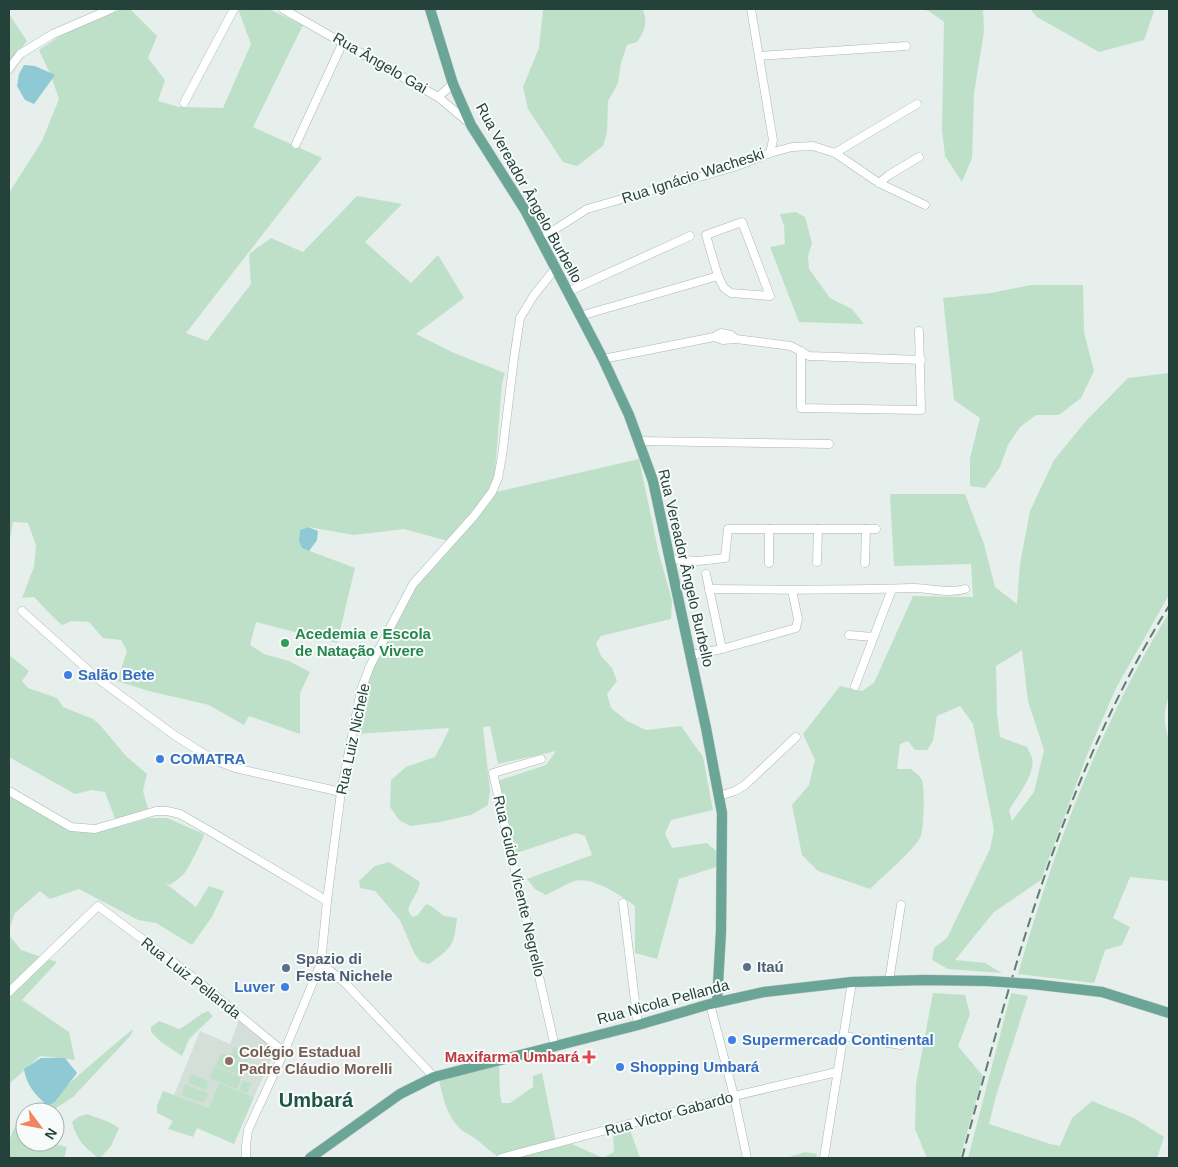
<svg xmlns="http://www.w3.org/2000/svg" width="1178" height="1167" viewBox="0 0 1178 1167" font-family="Helvetica,sans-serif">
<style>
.built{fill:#d4dfda}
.green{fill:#bfe0c8;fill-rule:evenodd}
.water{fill:#8ec9d4}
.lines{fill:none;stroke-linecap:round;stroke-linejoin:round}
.minor-casing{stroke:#a8b8b2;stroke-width:9}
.major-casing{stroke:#c2cac8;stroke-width:11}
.minor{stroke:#fff;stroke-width:8}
.major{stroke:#6aa596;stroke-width:10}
.rail{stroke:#5f7d75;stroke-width:2;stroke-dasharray:10 5;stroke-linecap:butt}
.major-bridge-casing{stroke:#c2cac8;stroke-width:11;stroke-linecap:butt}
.major-bridge{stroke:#6aa596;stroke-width:10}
.leisure-dot{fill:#2e9e5b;stroke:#f7fbf9;stroke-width:2}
.shop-dot{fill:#3f7fe0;stroke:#f7fbf9;stroke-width:2}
.service-dot{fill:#5c6f8a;stroke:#f7fbf9;stroke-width:2}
.health-dot{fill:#e0444e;stroke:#f7fbf9;stroke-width:2}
.education-dot{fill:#8d6e63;stroke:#f7fbf9;stroke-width:2}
.labels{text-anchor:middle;stroke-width:4;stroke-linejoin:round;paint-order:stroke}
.street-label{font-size:15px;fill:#24423a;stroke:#f7fbf9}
.leisure-label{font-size:15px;font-weight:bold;fill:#27864d;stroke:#f7fbf9;text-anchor:start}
.shop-label{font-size:15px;font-weight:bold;fill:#366cbe;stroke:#f7fbf9;text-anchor:start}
.service-label{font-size:15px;font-weight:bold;fill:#4e5e75;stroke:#f7fbf9;text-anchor:start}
.education-label{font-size:15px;font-weight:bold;fill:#785e54;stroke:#f7fbf9;text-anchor:start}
.health-label{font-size:15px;font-weight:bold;fill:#be3a42;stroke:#f7fbf9;text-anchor:end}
.district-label{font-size:20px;font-weight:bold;fill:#1f5548;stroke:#f7fbf9}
</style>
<rect width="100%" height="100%" fill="#e6efeb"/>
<path class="built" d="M239,1020L276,1049L254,1097L219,1083L209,1108L174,1095L200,1031L230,1044Z"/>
<g class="green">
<path d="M121,9H130L157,36L148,58L165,80L158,101L179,107L223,108L251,44L238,9H269L303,25L253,127L322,158L186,333L207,341L251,284L249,254L271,238L303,252L357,196L402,204L365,242L411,283L438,255L464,298L416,334L454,353L505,373L502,383L495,471L496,492L639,459L659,554L672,601L671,619L601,636L596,643L601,656L612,668L617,681L607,694L611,708L627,721L646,730L681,726L703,757L713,810L671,820L665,834L672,848L707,843L716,851L719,866L679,879L657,959L635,953V906C622,896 592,876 575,881C565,884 555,891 546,895L535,889L527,879L592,855L585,836L576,833L514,854L497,781L546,765L556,751L498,764L490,726L483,727L490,790L488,805L471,815L440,822L410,826L399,820L390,807L391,780L406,767L435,757L449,730L448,728L355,734L364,695L373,666L417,583L455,543L404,529L354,535L308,527L300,530L302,548L355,568L337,643L256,622L250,645L264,654L289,661L310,672L300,693V734L249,716L244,725L209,705L149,691L117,681L127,651L121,640L103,638L89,622L72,621L62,625L55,619L34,597L22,598L34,567L36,545L28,523L13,522L10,539L9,540V193L42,141L59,99L51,76L39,50L63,34Z"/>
<path d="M543,9H643C647,24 646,29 637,42L627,45L621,63L618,83L608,101L607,133L603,146L577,166L563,162L528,109L523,87L539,48Z"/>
<path d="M919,9H983L984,32L974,93L972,158L962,182L945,156L942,129L944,22L929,11Z"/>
<path d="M1030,9H1153L1154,11L1144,40L1099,52L1037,17Z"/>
<path d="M9,14L27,41L9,64Z"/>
<path d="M796,212L805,217L812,243L808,256L809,269L830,298L852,309L864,324L799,322L770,247L785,244L784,226L780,214Z"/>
<path d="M1031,285H1083L1084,332L1094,371L1081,398L1059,415H1036L1020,427L1008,445L1000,467L985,488L970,486V458L980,418L954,400L943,298L991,293Z"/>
<path d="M1169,373V595L1116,688L1087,755L1041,880L994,912L955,960L985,963L1002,973L948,969L932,960L934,948L947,938L990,849L994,830L973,724L960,706L937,716L933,741L927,750H915L908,741L900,744L897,769H911C915,772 920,776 922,780C925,789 924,831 920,838C909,855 884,875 870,889L818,871L802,855L792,805L809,785L815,760L803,734L840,686L862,691L874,683L913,596L973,597L971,564L894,566L890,494H965L984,544L995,587L1017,604L1020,564L1030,511L1054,460L1086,421L1128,378ZM1022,650L1028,701L1044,750L1034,792L1012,821L1009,810C1017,797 1036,773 1032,758C1031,754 1028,750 1027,747L1000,737L997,713L996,666Z"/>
<path d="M1169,613V696C1163,711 1164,724 1169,740V881L1130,877L1113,918L1130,927L1122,945L1105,950L1094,983L1018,974C1054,849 1100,724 1169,613Z"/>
<path d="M9,655L29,671L22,681L28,688L57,698L63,707L93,719L100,725L126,756L147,774L143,791L149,812L117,825L118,827L150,818H167L204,834C204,838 189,867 186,871C182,877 175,881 170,885L165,883L196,907L209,886L224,891L212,917L192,945L156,923L138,920L79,889L50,899L40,891L15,913L9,930V794L11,793L60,825L73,829L117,824L105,792L92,790L75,794L9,757Z"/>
<path d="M389,862L420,882C418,894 411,899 408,910L412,917L418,915L426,904L431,906L444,916L457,918C454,947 452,947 429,964L421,962L414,953L400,920L375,891L360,888L359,881L375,866Z"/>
<path d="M9,935L21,950L57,962L22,1000L69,1032L75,1060L40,1056L9,1084Z"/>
<path d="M933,993L965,995L970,1014L958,1046L983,1076L960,1158H927L915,1129L916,1084Z"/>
<path d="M1011,993L1028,996L996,1096L989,1124L1050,1144L1060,1146L1072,1118L1092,1101L1134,1118L1164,1137L1157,1158H968Z"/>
<path d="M208,1011L213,1016L189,1039L182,1056L161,1042L151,1032V1027L159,1021L179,1029C190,1024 197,1015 208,1011Z"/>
<path d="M133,1029L131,1035L73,1097L50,1112H36C68,1085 100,1056 133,1029Z"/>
<path d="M234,1047L251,1054L247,1063L230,1056Z"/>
<path d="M221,1053L247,1064L242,1076L216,1066Z"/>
<path d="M499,1064L500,1095L502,1103H510L533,1087V1076L542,1073L557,1147L572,1144L603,1158L614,1152L613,1131L629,1127L640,1158H500C491,1152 484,1146 476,1139C472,1136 467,1134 463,1131C448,1120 442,1096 439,1079Z"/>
<path d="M214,1066L241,1077L237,1089L209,1078Z"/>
<path d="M191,1074L209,1081L206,1090L188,1083Z"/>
<path d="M243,1080L251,1083L247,1093L239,1090Z"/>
<path d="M219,1083L254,1097L234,1144L197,1128L193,1137L168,1129L173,1121L157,1113V1106L163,1091L209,1108Z"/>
<path d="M185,1084L208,1093L204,1103L181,1095Z"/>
<path d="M87,1114L109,1122L119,1128L111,1146L100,1158H98C84,1146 77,1141 72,1122L78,1117Z"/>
<path d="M25,1115V1142H46L67,1147L64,1158H9C9,1135 10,1133 25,1115Z"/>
<path d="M805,1152L817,1154L816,1158H786Z"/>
</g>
<g class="water">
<path d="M24,65L35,66L55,75L34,104L25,100L17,86L19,74Z"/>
<path d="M308,527L318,531L317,540L309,551L302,548L299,541L300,530Z"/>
<path d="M41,1058H65L77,1073L54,1103L47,1105C35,1095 26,1084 24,1069Z"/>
</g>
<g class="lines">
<defs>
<g id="minor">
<path d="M283,9L438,97L468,122"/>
<path d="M759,56L906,46"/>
<path d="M9,69L20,54L53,34L111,9"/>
<path d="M438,97L453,84"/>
<path d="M184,103L234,9"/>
<path d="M296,144L343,42"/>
<path d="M770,153L792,147L813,146L835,153L879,183L925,205"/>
<path d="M835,153L917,104"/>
<path d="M879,183L889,175L919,157"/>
<path d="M540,239L587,209L734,167L770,153L773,140L751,9"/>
<path d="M567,292L690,236"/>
<path d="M580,316L718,276L706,235L742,222L770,296L731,293L724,288L718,276"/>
<path d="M714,337L723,340L736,339L791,346L809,356L921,360"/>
<path d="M801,351V408L921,410L919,331"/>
<path d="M603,359L714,337L721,333L731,335L736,339"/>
<path d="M639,441L829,444"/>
<path d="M670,559L698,561L725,558L728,529H876"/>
<path d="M817,562L818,529"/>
<path d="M769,563V529"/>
<path d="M865,563L866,529"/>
<path d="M706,574L722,649"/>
<path d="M709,589C777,590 844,590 912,588C929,588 948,594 965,589"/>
<path d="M22,611L97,678L174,735L212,759L235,768L341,792"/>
<path d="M849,635L873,637"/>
<path d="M691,655L722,649L796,628L798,619L792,590"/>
<path d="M855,686L892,589"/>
<path d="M541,759L493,773L555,1047"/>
<path d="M9,791L71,827L95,829L156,811H167L180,814L213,833L327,901"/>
<path d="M719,796L735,791L745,785L796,737"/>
<path d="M623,903L638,1025"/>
<path d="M321,963L346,984L434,1077"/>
<path d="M889,981L901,905"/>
<path d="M9,992L98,906L189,974L284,1052"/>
<path d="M710,1004L734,1096L747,1158"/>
<path d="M843,1036L901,1045"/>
<path d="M246,1158V1145L248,1130L284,1052L321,963L327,901L341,792L361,690L370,666L413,584L474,516L492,492L498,478L502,456L514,358L520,318L534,295L555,269"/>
<path d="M501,1158L734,1096L837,1072"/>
<path d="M824,1158L852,982"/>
</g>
<g id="major">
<path d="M430,9L453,84L471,125L525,210L603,359L629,415L653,481L706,728L722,813L721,931L717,1002"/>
<path d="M1032,984L1102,992L1169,1013"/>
<path d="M310,1158L400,1094L434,1077L638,1025L710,1004L764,992L852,982L925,980L987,981"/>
</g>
</defs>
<use href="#minor" class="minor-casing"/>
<use href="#major" class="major-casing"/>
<use href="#minor" class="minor"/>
<use href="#major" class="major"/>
<path class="rail" d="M962,1158C1013,969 1064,774 1169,606"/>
<defs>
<path id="major-bridge" d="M987,981L1032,984"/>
</defs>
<use href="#major-bridge" class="major-bridge-casing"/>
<use href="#major-bridge" class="major-bridge"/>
</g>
<circle class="leisure-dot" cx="285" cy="643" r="5"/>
<g class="shop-dot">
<circle cx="68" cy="675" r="5"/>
<circle cx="160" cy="759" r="5"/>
<circle cx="285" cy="987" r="5"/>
<circle cx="732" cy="1040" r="5"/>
<circle cx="620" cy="1067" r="5"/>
</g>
<g class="service-dot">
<circle cx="747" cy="967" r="5"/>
<circle cx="286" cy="968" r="5"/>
</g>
<path class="health-dot" d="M586.5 1049.5h5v5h5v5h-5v5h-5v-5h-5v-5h5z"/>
<circle class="education-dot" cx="229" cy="1061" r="5"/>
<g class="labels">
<g class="street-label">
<text transform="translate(380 63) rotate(30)" y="5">Rua Ângelo Gai</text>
<text transform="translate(693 176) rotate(-18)" y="5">Rua Ignácio Wacheski</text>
<text transform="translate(529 193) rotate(61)" y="5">Rua Vereador Ângelo Burbello</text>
<text transform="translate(686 568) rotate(77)" y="5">Rua Vereador Ângelo Burbello</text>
<text transform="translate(353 739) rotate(-78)" y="5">Rua Luiz Nichele</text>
<text transform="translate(519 886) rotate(77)" y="5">Rua Guido Vicente Negrello</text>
<text transform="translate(191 978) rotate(38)" y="5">Rua Luiz Pellanda</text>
<text transform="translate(663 1002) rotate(-15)" y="5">Rua Nicola Pellanda</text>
<text transform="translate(669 1114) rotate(-15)" y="5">Rua Victor Gabardo</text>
</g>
<g class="leisure-label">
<text x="295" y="639">Acedemia e Escola<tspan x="295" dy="17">de Natação Vivere</tspan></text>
</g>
<g class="shop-label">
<text x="78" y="680">Salão Bete</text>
<text x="170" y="764">COMATRA</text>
<text x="275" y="992" text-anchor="end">Luver</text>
<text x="742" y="1045">Supermercado Continental</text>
<text x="630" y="1072">Shopping Umbará</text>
</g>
<g class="service-label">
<text x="296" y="964">Spazio di<tspan x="296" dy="17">Festa Nichele</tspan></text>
<text x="757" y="972">Itaú</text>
</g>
<g class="education-label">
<text x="239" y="1057">Colégio Estadual<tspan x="239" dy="17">Padre Cláudio Morelli</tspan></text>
</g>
<g class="health-label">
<text x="579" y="1062">Maxifarma Umbará</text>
</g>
<g class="district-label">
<text x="316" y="1107">Umbará</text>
</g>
</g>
<rect width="1178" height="1167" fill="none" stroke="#24423a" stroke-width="20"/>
<g transform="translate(40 1127) rotate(122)"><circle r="24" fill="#f7fbf9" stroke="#a3b1ad"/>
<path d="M0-4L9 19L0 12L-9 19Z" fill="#f4845f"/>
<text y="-8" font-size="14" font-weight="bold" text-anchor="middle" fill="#24423a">N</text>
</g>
</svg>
